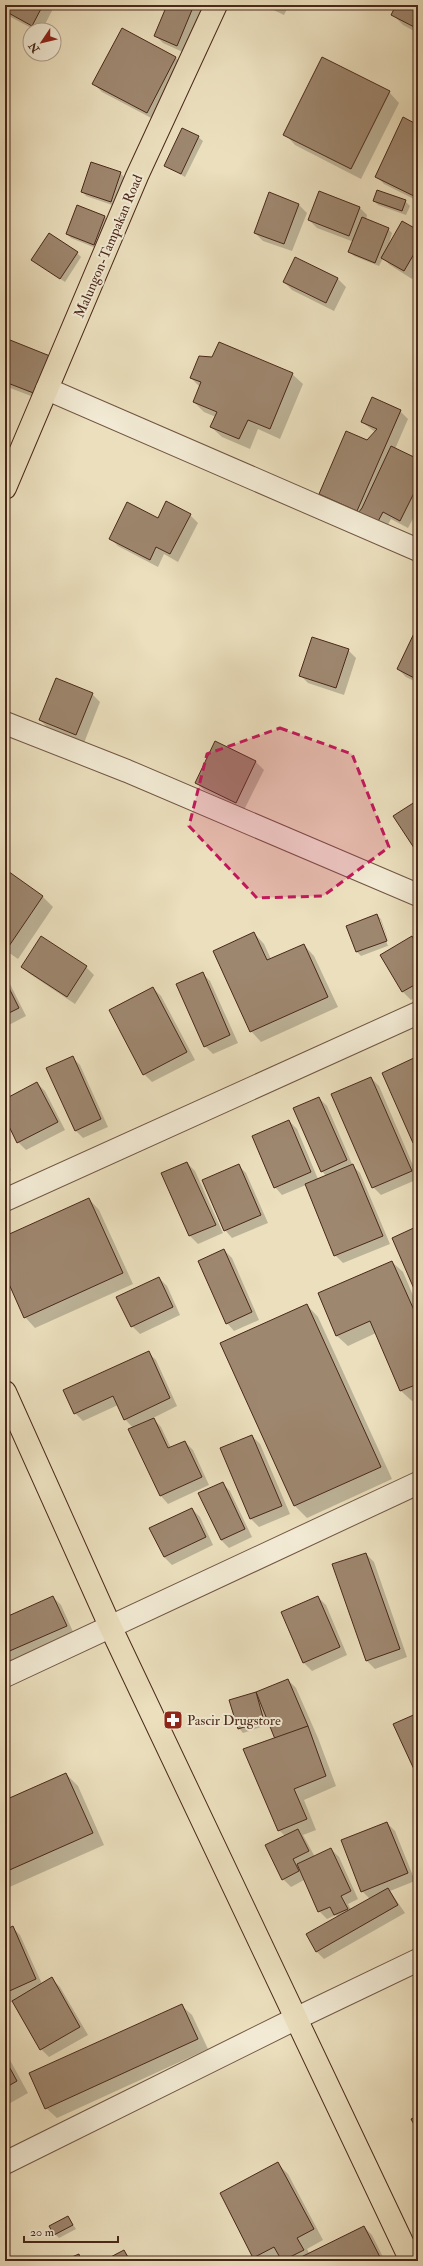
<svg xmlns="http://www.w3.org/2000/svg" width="423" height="2266" viewBox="0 0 423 2266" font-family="'IM FELL Double Pica',serif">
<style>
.shadow{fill:#0003;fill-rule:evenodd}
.building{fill:#9e876f;stroke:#4a281a}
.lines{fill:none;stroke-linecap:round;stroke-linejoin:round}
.minor-casing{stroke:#725643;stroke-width:24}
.major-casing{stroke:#4a281a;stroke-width:24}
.minor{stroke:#f2ead4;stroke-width:22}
.major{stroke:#ebdfbd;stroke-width:22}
.marked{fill:#c2185b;fill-opacity:0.2;stroke:#c2185b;stroke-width:3;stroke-dasharray:8 5;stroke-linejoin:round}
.labels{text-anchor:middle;stroke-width:4;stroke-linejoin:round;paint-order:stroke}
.street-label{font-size:14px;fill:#4a281a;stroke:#f2ead4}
.poi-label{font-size:14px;fill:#4a281a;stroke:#f2ead4;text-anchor:start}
</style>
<rect width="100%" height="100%" fill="#ebdfbd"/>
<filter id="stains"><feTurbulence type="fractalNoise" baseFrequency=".005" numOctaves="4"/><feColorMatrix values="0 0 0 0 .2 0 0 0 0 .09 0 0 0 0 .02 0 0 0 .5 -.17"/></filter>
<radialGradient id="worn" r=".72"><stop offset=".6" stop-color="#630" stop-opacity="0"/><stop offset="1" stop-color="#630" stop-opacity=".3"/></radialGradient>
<g class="shadow">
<path d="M5,5H55L42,30H35L5,14Z"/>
<path d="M168,5H205L185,53L163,43L155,35Z"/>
<path d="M263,5H289L284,15Z"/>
<path d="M398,5H418V33L403,25L393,15Z"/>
<path d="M123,30L176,58L184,66L155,120L102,92L94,84Z"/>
<path d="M389,92L399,103L361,179L295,145L285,134Z"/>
<path d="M418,126V201L384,184L376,176Z"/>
<path d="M198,137L203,141L185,177L165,165Z"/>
<path d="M120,173L124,177L115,206L86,196L82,191Z"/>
<path d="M374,201H405L410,206L406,215L378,205Z"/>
<path d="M299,205L307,213L292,251L263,241L255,233Z"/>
<path d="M359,207L367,215L366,220L388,229L392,233L388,247L418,231V269L412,279L390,265L383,258L379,266L354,256L350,252L354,242L317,228L309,220Z"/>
<path d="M105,217L109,221L98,249L71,238L67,234Z"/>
<path d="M77,253L81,257L65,282L33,260Z"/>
<path d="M295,259L338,279L346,287L334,311L292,290L284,282Z"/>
<path d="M5,333L8,336L7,340L44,401L5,386Z"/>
<path d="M292,374L303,384L280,439L258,429L250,449L222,437L211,427L216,417L204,412L194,402L200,387L191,378Z"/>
<path d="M400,411L408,419L395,449L418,460V509L408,528L391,519L383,534L328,502L320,494L375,432L362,422Z"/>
<path d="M5,446L16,455L5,484Z"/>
<path d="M190,515L198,523L178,562L164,554L158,567L118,546L110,538Z"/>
<path d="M418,628V683L406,677L398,669Z"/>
<path d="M348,650L356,658L344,695L308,683L300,675Z"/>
<path d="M92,694L100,702L84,743L48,728L40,720Z"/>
<path d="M216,742L256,762L264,770L244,810L204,790L196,782Z"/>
<path d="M5,870L43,897L53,907L18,959L5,950Z"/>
<path d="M376,915L381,919L390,945L361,956L357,952L347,926ZM377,919H380L390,945L388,946Z"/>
<path d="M254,933L264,944L271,959L304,945L314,956L338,1007L261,1042L251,1031Z"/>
<path d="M412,937L418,944V995L411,1000L403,992L381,955Z"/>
<path d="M22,967H86L94,975L75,1004L30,974Z"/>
<path d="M202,973L210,981L238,1043L213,1054L205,1046Z"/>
<path d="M5,974L26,1016L5,1027Z"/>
<path d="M153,988L161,996L195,1060L152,1082L144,1074Z"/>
<path d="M72,1057L80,1065L108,1127L83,1138L75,1130Z"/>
<path d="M416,1058L418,1060V1146L414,1143L383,1073Z"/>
<path d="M371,1078L379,1086L418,1177V1179L381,1195L373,1187Z"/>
<path d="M37,1083L45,1091L65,1130L26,1150L18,1142L5,1116V1100Z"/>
<path d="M319,1098L327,1106L353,1166L360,1173L390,1244L343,1263L335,1255L306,1185L282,1195L275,1187L289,1121L297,1129L318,1179L326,1176L322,1171Z"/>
<path d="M5,1159L11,1170L5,1173Z"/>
<path d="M187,1163L195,1171L223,1233L198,1244L190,1236L162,1174Z"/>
<path d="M238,1165L246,1173L268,1223L232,1238L225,1230Z"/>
<path d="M89,1199L99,1210L133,1284L35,1328L25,1317L5,1273V1237Z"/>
<path d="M224,1250L232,1258L259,1320L234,1331L227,1323Z"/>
<path d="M392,1262L403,1272L418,1307V1398L412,1401L401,1391L376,1333L348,1346L337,1336L319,1294Z"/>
<path d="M159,1278L167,1286L180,1315L140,1334L132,1326Z"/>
<path d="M307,1305L318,1317L392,1479L307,1518L295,1506L221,1344Z"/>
<path d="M148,1352L156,1360L177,1406L153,1418L161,1427L171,1448L185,1442L193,1450L209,1485L168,1504L161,1496L133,1428L125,1419L118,1405L83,1421L75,1413Z"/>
<path d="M252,1436L260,1444L290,1514L259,1527L251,1519L221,1449Z"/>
<path d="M222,1483L230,1491L252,1537L229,1548L221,1540Z"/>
<path d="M192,1509L200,1517L213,1545L172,1565L164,1557Z"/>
<path d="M366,1554L374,1562L407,1657L375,1669L367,1661Z"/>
<path d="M53,1597L61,1605L74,1634L12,1662L5,1655V1605L10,1616Z"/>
<path d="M318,1597L326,1605L347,1655L312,1671L304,1663Z"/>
<path d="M288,1680L296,1688L318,1738L336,1786L304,1800L316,1830L303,1835L315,1857L331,1849L339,1857L358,1899L348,1904L351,1910L370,1899L362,1891L387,1823L395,1831L415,1881L390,1891L405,1913L324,1959L316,1951L338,1917L336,1915L327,1919L319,1911L304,1880L291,1887L283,1879L285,1836L279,1830L276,1739L265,1713L267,1725L243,1733L239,1728L256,1693Z"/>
<path d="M66,1774L78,1786L104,1845L5,1889V1801Z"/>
<path d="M12,1927L20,1935L42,1984L52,1979L60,1987L88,2035L49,2057L41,2049L13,2001L5,2005V1931Z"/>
<path d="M181,2005L192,2015L208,2049L57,2118L46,2108Z"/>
<path d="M5,2051L28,2093L5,2106Z"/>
<path d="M278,2164L288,2174L323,2240L307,2249L310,2255L364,2227L372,2235L385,2261H282L281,2259L258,2261L221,2193Z"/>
<path d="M68,2217L76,2229L59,2238L55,2234Z"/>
<path d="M124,2251L133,2261H105Z"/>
</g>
<g class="building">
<path d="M5,5H43L32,26L5,11Z"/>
<path d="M167,5H194L177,46L154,36Z"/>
<path d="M396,5H418V29L391,15Z"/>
<path d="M122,28L176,57L147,113L92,84Z"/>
<path d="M322,57L390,91L351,169L283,135Z"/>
<path d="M403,117L418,125V198L375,177Z"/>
<path d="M182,128L199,136L181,174L164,166Z"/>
<path d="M91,162L121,172L111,202L81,192Z"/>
<path d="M377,190L406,200L402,211L373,201Z"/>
<path d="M319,191L360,207L349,236L308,220Z"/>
<path d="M269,192L299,204L284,244L254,233Z"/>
<path d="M77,205L105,216L94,245L66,234Z"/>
<path d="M362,217L389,228L375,263L348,252Z"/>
<path d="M402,221L418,230V247L404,271L381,258Z"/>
<path d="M49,233L78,252L60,279L31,260Z"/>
<path d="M295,257L338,278L326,303L283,282Z"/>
<path d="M5,338L50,356L36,394L5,382Z"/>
<path d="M219,342L293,373L270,429L248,420L239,439L210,427L217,412L193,402L201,382L190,378L199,356L212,357Z"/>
<path d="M372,397L401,410L357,511L319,494L346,431L367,440L377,429L361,422Z"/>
<path d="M391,446L418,459V485L400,521L383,512L375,527L355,517L362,508Z"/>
<path d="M166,501L191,514L170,554L156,547L150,560L109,539L127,502L158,518Z"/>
<path d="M418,625V680L397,669Z"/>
<path d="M312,637L349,649L336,688L299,676Z"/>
<path d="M56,678L93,693L76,735L39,720Z"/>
<path d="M215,741L256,761L236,803L195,783Z"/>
<path d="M418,800V854L393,816Z"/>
<path d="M5,869L43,896L7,949L5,948Z"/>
<path d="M377,914L387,941L356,952L346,926Z"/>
<path d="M254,932L267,960L304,944L328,997L250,1032L213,951Z"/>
<path d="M41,936L87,966L67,997L21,967Z"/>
<path d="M412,936L418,947V983L402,992L380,955Z"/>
<path d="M203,972L230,1035L204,1047L176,984Z"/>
<path d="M5,980L19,1008L5,1015Z"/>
<path d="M153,987L187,1052L143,1075L109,1010Z"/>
<path d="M73,1056L101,1119L75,1131L46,1068Z"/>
<path d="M416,1057L418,1061V1141L413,1143L382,1073Z"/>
<path d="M371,1077L412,1171L372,1188L331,1094Z"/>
<path d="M37,1082L58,1122L17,1143L5,1118V1099Z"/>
<path d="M319,1097L347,1160L321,1172L293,1108Z"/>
<path d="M289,1120L311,1172L274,1188L252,1136Z"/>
<path d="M187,1162L216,1225L189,1236L161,1173Z"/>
<path d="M239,1164L261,1215L224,1231L202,1180Z"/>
<path d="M353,1164L383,1236L334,1256L305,1184Z"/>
<path d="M89,1198L123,1273L24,1318L5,1275V1236Z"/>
<path d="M418,1226V1298L392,1238Z"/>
<path d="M224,1249L252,1312L226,1324L198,1261Z"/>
<path d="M392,1261L418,1319V1384L400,1391L370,1321L336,1336L318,1293Z"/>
<path d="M159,1277L173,1307L131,1327L116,1297Z"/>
<path d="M307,1304L381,1467L294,1506L220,1343Z"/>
<path d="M149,1351L170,1398L124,1420L113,1396L74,1414L63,1390Z"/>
<path d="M154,1418L168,1448L185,1441L202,1477L160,1496L128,1429Z"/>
<path d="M252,1435L282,1506L250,1519L220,1448Z"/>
<path d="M223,1482L245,1529L221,1540L198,1493Z"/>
<path d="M192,1508L206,1537L164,1557L149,1528Z"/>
<path d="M366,1553L400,1649L366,1661L332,1564Z"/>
<path d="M53,1596L67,1626L5,1653V1613L6,1617Z"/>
<path d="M318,1596L340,1647L303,1663L281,1612Z"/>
<path d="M288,1679L308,1726L275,1739L256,1692Z"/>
<path d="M256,1692L264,1721L238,1729L229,1700Z"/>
<path d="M418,1713V1778L393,1724Z"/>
<path d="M308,1726L326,1776L294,1789L307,1819L278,1831L243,1749Z"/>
<path d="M66,1773L93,1833L5,1872V1800Z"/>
<path d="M387,1822L408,1873L361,1892L341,1840Z"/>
<path d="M298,1829L309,1851L293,1859L299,1871L282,1880L265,1845Z"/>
<path d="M331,1848L351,1891L341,1896L348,1909L334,1915L330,1907L318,1912L297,1864Z"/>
<path d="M388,1888L398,1905L316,1952L306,1934Z"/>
<path d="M13,1926L36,1979L5,1993V1930Z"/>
<path d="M52,1977L80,2027L40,2050L12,2001Z"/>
<path d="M182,2004L198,2039L45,2109L29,2073Z"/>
<path d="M5,2059L17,2081L5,2088Z"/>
<path d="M418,2116V2132L411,2119Z"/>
<path d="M278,2162L314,2229L297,2238L304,2250L282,2261L274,2247L253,2258L220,2193Z"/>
<path d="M68,2216L73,2225L54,2235L49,2226Z"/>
<path d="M364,2226L381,2259L377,2261H293Z"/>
<path d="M124,2250L130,2261H103Z"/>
<path d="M79,2254L81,2261H62Z"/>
</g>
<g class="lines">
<defs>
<g id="minor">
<path d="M47,389L418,550"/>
<path d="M5,723L127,771L418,895"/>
<path d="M5,1200L418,1013"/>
<path d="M5,1676L418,1483"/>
<path d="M5,2163L295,2019L418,1960"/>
</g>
<g id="major">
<path d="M5,488L137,176L216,5"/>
<path d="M5,1392L110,1626L411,2261"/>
</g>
</defs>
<use href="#minor" class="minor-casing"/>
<use href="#major" class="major-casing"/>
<use href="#minor" class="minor"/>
<use href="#major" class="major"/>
</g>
<path class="marked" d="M280,728L352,754L389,847L323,896L257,898L189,826L207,754Z"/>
<defs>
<symbol id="pharmacy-square" viewBox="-11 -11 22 22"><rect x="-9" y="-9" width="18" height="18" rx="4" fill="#8f2418" stroke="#f2ead4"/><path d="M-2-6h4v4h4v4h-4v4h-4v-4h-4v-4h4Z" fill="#fff"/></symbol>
</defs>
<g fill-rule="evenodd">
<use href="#pharmacy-square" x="162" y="1709" width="22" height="22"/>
</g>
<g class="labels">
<g class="street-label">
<text transform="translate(108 246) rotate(-67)" y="5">Malungon-Tampakan Road</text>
</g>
<g class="poi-label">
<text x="187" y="1725">Pascir Drugstore</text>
</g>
</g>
<rect width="423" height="2266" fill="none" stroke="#ebdfbd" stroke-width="20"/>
<rect x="6" y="6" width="411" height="2254" fill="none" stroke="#4a281a" stroke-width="2"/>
<rect x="10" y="10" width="403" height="2246" fill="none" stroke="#4a281a"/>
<g transform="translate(42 42) rotate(235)"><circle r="19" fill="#f2ead4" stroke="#af9c8a"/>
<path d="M0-3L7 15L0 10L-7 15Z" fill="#8f2418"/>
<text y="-6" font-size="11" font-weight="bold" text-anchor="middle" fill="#4a281a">N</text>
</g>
<path d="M24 2236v6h94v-6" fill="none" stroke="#4a281a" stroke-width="2"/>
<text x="30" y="2236" font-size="12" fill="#4a281a" stroke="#f2ead4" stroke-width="3" paint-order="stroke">20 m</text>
<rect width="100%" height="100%" filter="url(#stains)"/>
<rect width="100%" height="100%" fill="url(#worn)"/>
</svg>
